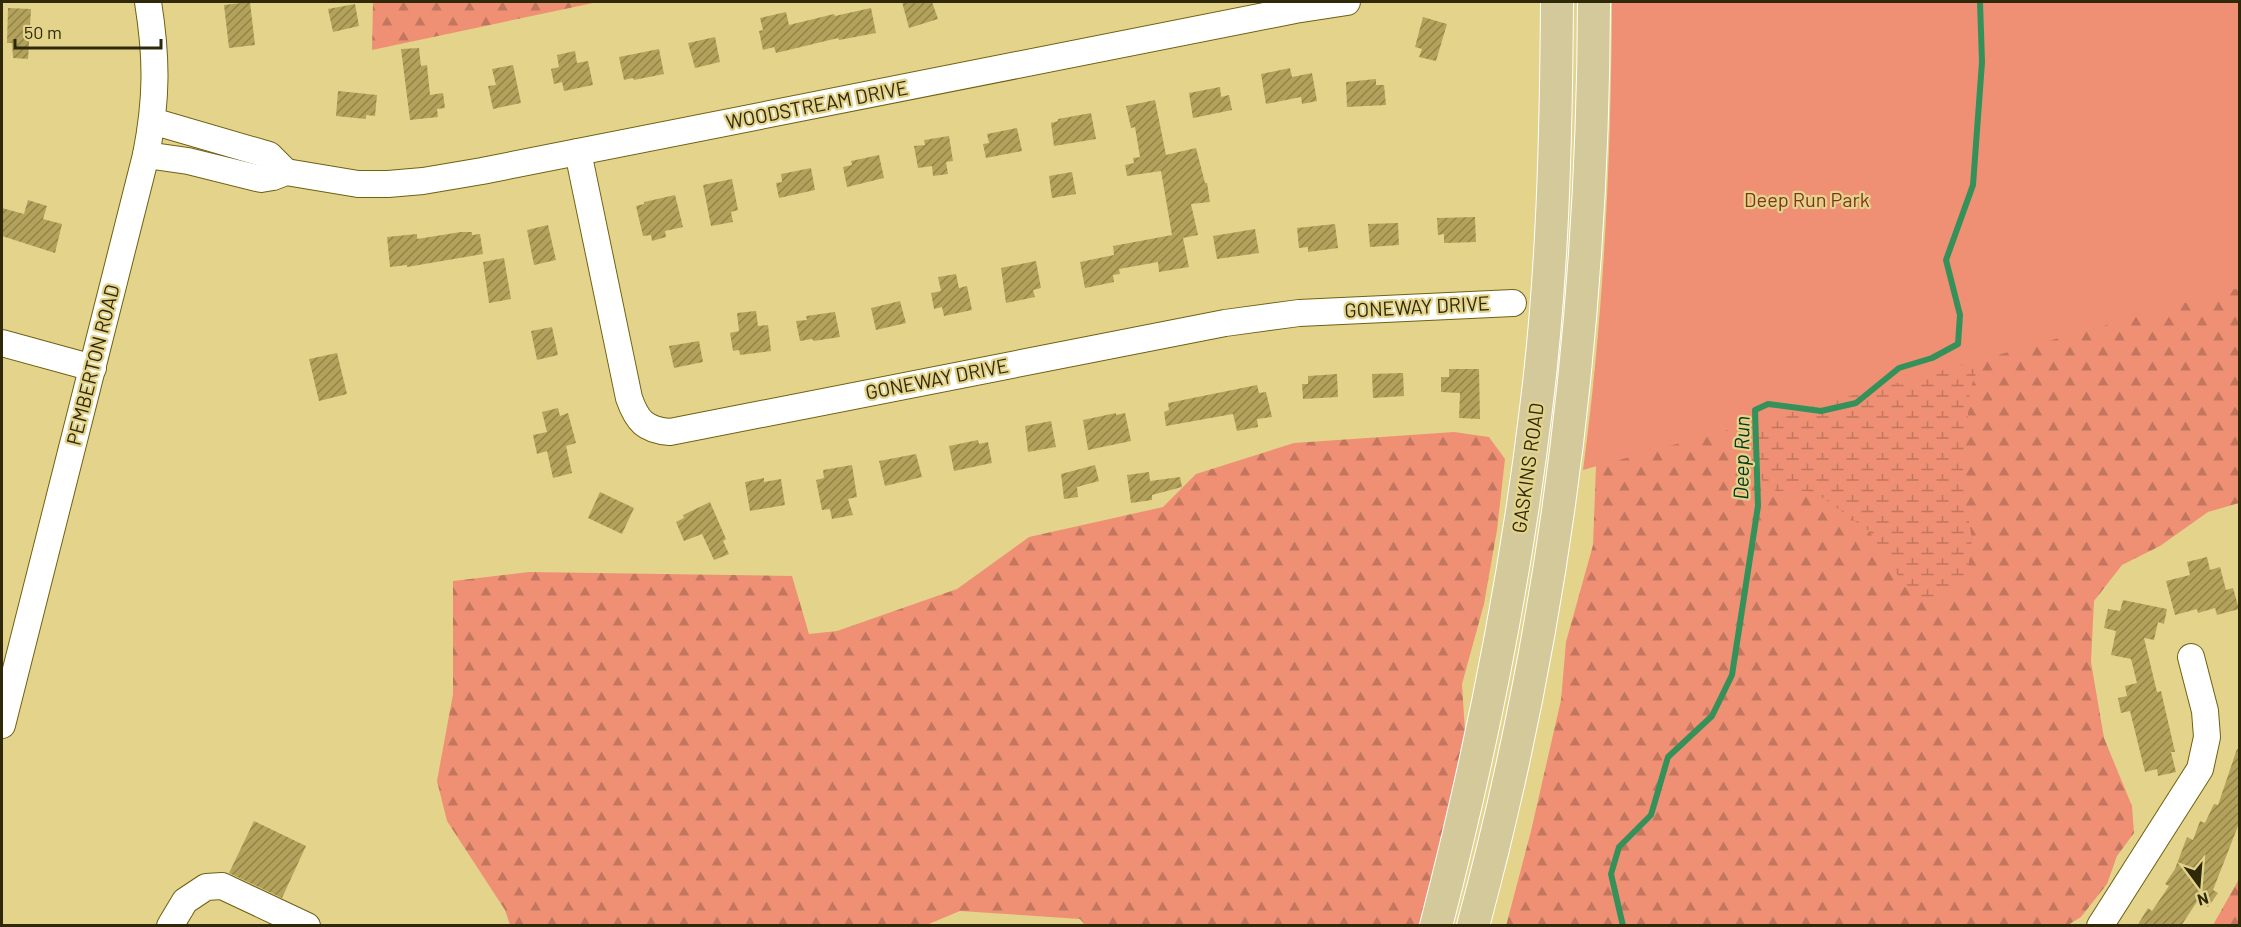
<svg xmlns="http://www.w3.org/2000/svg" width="2241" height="927" viewBox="0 0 2241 927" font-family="Barlow,sans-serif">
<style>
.forest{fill:url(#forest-firs)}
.wetland{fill:url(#wetland-marsh)}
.park{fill:#ef9075}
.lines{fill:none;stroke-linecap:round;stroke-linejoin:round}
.stream{stroke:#349159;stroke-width:6}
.building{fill:url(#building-hatch)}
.minor-casing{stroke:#706012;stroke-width:28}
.major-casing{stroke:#fff;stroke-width:34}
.minor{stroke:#fff;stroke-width:26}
.major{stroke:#d3c99b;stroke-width:32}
.labels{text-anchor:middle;stroke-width:4.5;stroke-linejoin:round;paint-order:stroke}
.street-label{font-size:20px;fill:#2f2809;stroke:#e4d48b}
.park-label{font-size:20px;fill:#7e341e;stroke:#e4d48b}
.water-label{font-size:21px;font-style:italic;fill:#00371d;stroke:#e4d48b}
</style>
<defs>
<pattern id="forest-firs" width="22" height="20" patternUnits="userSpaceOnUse" patternTransform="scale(1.5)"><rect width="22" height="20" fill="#ef9075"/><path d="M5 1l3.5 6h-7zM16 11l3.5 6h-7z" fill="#c2765e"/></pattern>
<pattern id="wetland-marsh" width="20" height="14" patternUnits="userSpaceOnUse" patternTransform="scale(1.5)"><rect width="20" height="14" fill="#ef9075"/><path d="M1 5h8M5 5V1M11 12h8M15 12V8" fill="none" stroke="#c2765e"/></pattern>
<pattern id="building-hatch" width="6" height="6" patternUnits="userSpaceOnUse" patternTransform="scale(1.5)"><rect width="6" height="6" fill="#b3a25b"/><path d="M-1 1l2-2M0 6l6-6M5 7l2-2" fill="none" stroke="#928449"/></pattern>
</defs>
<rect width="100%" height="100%" fill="#e4d48b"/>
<g class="forest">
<path d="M373,2H598L372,50Z"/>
<path d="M2239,2V503L2208,512L2160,546L2122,565L2094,601L2091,662L2104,738L2132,806L2134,833L2117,856L2107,884L2081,917L2068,925L1506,926L1531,831L1561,700L1566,642L1593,545L1596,466L1607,380Z"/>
<path d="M1454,432L1489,437L1505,459L1497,530L1484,604L1462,684L1466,747L1422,925L1086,926L1080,919L960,911L924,926L510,925L505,910L447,821L437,781L453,694V581L529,572L792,576L809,634L837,631L957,589L1029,537L1163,507L1196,474L1294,443Z"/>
<path d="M2239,879V925H2213Z"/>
</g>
<path class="wetland" d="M1986,346L1970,390L1962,481L1972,539L1968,569L1963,583L1953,593L1925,600L1901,580L1869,531L1823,498L1808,491H1776L1763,482L1742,435V405Z"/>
<path class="park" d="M1612,2H2239V288L1583,470C1604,315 1611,158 1612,2Z"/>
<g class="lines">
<path class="stream" d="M1623,926L1611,874L1619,847L1651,815L1668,757L1712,716L1732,675L1758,506L1755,410L1768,404L1821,411L1856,403L1899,368L1932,358L1958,344L1960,315L1946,260L1973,185L1982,62L1980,2"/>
</g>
<g class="building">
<path d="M250,2L255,45L229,48L224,5Z"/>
<path d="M902,2H932L938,19L909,28Z"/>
<path d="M355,4L359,26L333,32L328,9Z"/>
<path d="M8,8L31,9L28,59L13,58L12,43H7Z"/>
<path d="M871,8L876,33L839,40L838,38L776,53L774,47L763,50L759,31L763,30L760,18L786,12L789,25L834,14L835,16Z"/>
<path d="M1423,17L1447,24L1436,61L1419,57L1422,49L1415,47Z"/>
<path d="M715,37L720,62L695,68L688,43Z"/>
<path d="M419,48L421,66L427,65L430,95L443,93L445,108L437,109L438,117L410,120L401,49Z"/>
<path d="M659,49L664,74L634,80L633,78L624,80L619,57Z"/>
<path d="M575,51L577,63L588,61L593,85L564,91L562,82L554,84L551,69L559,67L557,55Z"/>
<path d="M513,65L521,103L493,109L488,86L496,85L492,69Z"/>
<path d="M1290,68L1292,77L1312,73L1317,101L1302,104L1301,97L1266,104L1261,74Z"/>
<path d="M1376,79V85H1384L1386,105L1347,107L1346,82Z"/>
<path d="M1220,87L1221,97L1229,95L1232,110L1193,118L1189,93Z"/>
<path d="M338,91L377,95L375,116L366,115V119L336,116Z"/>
<path d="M1155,100L1166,155L1196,148L1205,183H1207L1210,202L1191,204L1198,235L1183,238L1189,267L1159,272L1158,262L1119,269L1120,274L1113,275L1114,282L1085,288L1080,262L1114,255L1113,246L1172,235L1161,171L1127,176L1125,165L1134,163L1133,158L1140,157L1135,127L1131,128L1126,106Z"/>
<path d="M1091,113L1096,139L1054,146L1051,123L1058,121V119Z"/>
<path d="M1017,128L1022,151L986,158L983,144L989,143L987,134Z"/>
<path d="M949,136L953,161L946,162L948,174L933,176L932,166L918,168L914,146L925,145L924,140Z"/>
<path d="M879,155L884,178L847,187L843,167L852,165L851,161Z"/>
<path d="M811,168L815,190L779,198L776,183L782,182L781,174Z"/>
<path d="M1072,172L1076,194L1052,198L1049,176Z"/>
<path d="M732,179L738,210L731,212L733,222L711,226L703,185Z"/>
<path d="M675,195L683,227L665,231L666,237L652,241L651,235L643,236L636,206L644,204V202Z"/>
<path d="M28,200L47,206L43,219L62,224L55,253L2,236V208L24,214Z"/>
<path d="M1475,217L1476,242L1444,243V234L1438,235L1437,218Z"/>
<path d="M1398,223L1399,245L1370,247L1368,224Z"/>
<path d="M1335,224L1338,248L1308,252V247L1299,248L1297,228Z"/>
<path d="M548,225L556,260L534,265L527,230Z"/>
<path d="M1255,229L1259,253L1217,259L1213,236Z"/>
<path d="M461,232H472V235L480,234L483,254L407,267V265L390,267L387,237L417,234V239Z"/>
<path d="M504,258L511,299L489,303L483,262Z"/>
<path d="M1036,261L1041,288L1033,290L1035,297L1006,303L1001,268Z"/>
<path d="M956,274L959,288L967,286L972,310L944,316L942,307L934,309L931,293L941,291L938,277Z"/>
<path d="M900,301L906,323L876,330L871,308Z"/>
<path d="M756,311L758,326L768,325L771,351L740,355L739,350L733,351L730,333L739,331L737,313Z"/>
<path d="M835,312L840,337L814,341L812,339L800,341L796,321L807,320L806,316Z"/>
<path d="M552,327L558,355L537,360L531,331Z"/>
<path d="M699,341L703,362L674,368L669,346Z"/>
<path d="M337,353L347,394L319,401L309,359Z"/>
<path d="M1449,369H1479L1480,419L1459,418L1460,393L1441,392V377H1449Z"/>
<path d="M1403,373L1404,396L1373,398L1372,374Z"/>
<path d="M1337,374L1338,397L1303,399L1302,384H1308V376Z"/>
<path d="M1257,385L1259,393L1266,392L1272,417L1257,419L1258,427L1237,431L1233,414L1166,426L1164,412L1169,410L1168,403Z"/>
<path d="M558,408L560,416L568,413L576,443L566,446L572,473L553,478L547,451L537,454L533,435L547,432L542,412Z"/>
<path d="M1116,413V415L1125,413L1131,441L1088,450L1083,420Z"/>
<path d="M1051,421L1056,447L1028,452L1025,426Z"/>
<path d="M978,440L979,444L988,442L992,463L954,471L949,446Z"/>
<path d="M916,454L922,477L885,486L879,461Z"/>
<path d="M852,465L857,497L848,499L853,515L832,519L830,509L822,510L816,480L824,478L823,470Z"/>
<path d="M1095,465L1099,481L1077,487L1078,497L1064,499L1061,474Z"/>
<path d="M1149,472L1150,481L1180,477L1182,487L1152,495V500L1131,503L1127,475Z"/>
<path d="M764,478V482L781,479L785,505L750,511L745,482Z"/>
<path d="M600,492L634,508L622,534L588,518Z"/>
<path d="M710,502L726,539L723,541L729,554L714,560L702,534L684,541L676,522L684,518L683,515Z"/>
<path d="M2207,557L2210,570L2220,567L2226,590L2233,588L2239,609L2217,615L2215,608L2198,613L2197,609L2175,615L2166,581L2190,575L2187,562Z"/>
<path d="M2123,600L2167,609L2164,624L2158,622L2154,640L2144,638L2157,692L2161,691L2175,752H2171L2176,772L2158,776L2157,769L2145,772L2130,711L2121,713L2118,698L2127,696L2125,686L2137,683L2131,659L2111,655L2116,631L2104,628L2108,609L2120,611Z"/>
<path d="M2237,749L2240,750V821L2213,890L2218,893L2208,907L2198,900L2181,926H2137L2148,908L2152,911L2169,886L2165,884L2175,869L2187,837L2193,840L2200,821L2205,823L2214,804L2218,805Z"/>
<path d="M254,821L306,846L282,898L229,873Z"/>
</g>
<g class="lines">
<defs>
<g id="minor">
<path d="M152,121L269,155L286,172"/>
<path d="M578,152L629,398C637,421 645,430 670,432L1225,323L1299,313L1513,303"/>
<path d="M146,155L188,161L261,179L273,177L286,172L358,184H388L423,181L482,171L1295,10L1347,2"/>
<path d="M2,343L93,368"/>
<path d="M2,725L146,155C157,99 157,58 148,2"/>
<path d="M170,926L185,901L206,887L222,886L307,926"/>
<path d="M2100,926L2200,769L2207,737L2205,711L2191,657"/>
</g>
<g id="major">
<path d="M1436,926C1480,756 1515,584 1536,409C1553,274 1556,138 1557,2"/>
<path d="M1473,926C1555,624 1593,314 1594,2"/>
</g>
</defs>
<use href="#minor" class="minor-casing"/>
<use href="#major" class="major-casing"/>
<use href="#minor" class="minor"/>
<use href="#major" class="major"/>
</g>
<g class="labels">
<g class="street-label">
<text transform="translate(817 105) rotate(-11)" y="7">WOODSTREAM DRIVE</text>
<text transform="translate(1417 307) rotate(-3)" y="7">GONEWAY DRIVE</text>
<text transform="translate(93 365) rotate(-76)" y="7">PEMBERTON ROAD</text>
<text transform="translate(937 379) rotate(-11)" y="7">GONEWAY DRIVE</text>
<text transform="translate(1528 468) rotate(-82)" y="7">GASKINS ROAD</text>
</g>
<g class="park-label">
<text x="1807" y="207">Deep Run Park</text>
</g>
<g class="water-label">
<text transform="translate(1742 458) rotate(-89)" y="7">Deep Run</text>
</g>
</g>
<rect width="2241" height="927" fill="none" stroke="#2f2809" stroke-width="6"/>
<g transform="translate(2199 885) rotate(164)" stroke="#e4d48b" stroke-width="4.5" paint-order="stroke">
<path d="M0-4.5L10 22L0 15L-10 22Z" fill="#2f2809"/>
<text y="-9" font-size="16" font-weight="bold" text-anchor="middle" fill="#2f2809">N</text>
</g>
<path d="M15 39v9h146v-9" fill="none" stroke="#2f2809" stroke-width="3"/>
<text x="24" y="39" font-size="18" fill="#2f2809" stroke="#e4d48b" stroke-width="4.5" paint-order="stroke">50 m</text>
</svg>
